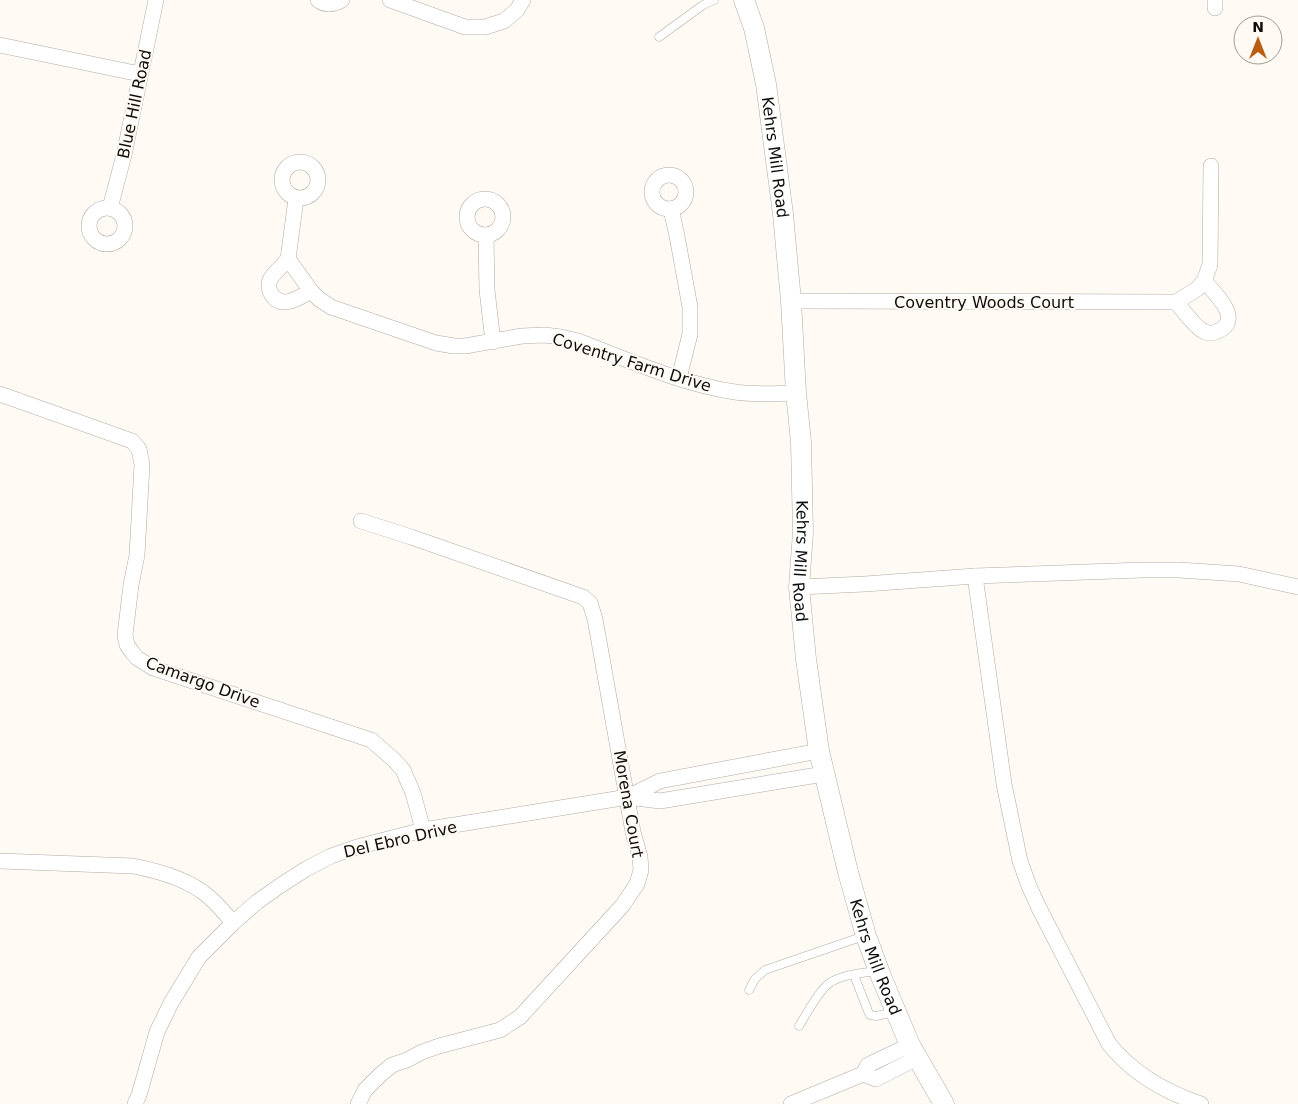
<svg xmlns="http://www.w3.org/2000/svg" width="1298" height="1104" viewBox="0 0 1298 1104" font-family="'DejaVu Sans',sans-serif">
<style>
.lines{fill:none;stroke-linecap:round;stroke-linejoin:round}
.lane-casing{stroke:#b0aba5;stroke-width:9}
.street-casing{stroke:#b0aba5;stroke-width:16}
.secondary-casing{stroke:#b0aba5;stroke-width:21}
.lane{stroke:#fff;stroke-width:8}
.street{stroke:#fff;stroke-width:15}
.secondary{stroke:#fff;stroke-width:20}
.labels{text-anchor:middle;stroke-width:4;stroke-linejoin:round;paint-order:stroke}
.street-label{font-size:16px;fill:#0e0d0b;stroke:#fffaf3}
</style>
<rect width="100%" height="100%" fill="#fffaf3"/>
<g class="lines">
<defs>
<g id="lane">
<path d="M659,37L703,5L714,0"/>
<path d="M854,975L868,1011L870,1015L876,1016L895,1012"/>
<path d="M749,990L755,979L765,970L864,936"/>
<path d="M799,1026C806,1015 820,988 831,982C844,974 863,973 877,971"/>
</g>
<g id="street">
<path d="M318,0C326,6 333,5 342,0"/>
<path d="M390,0L465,27H485L504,21L517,10L523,0"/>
<path d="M1215,0V8"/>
<path d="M0,45L140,74"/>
<circle cx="300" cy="180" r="18"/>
<circle cx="669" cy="192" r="17"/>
<circle cx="485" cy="217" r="18"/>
<path d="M296,199L288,259L311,291L319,299L331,307L436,343L454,346H465L522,336L544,335L561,337L578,341C628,360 682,384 735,392C755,395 776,394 796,393"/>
<circle cx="107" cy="226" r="18"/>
<path d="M110,208L124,155L156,0"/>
<path d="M671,209L677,236L690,307V334L679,378"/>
<path d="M486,235L487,290L493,342"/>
<path d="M288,259C284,265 272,274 270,280C268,285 269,291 272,295C282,310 300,297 311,291"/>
<path d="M791,301L1176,302L1197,289L1204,281L1210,265L1211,166"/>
<path d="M1176,302C1183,310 1194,326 1203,331C1208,334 1213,334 1218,331C1244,320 1214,292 1204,281"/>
<path d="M0,394L132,441L139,449L142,465L137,555L131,585L125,635L127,645L132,652L137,658L153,668L371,740L394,760L403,770L413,793L423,830"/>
<path d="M975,576L1004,784L1020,861L1029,886L1039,908L1109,1044C1133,1074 1165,1092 1201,1104"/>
<path d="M799,587L865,584L975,576L1143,570H1179L1239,574L1298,587"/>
<path d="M628,797L660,781L819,751"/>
<path d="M0,861L133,866C159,871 189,879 209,897C218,905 226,914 233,923L257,902L281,885L306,869L331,856L357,847L423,830L628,797L660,801L824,774"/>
<path d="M863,1074L876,1079L917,1058"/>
<path d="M135,1104L139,1095L157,1032L171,1003L199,957L233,923"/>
<path d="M358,1104L365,1090L380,1075L392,1065L407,1060L422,1052L439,1046L500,1030L520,1017L622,906L637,884L641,870L640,857L633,832L595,619L590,603L583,597L411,537L361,521"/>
<path d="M791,1104L863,1074L868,1065L910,1045"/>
</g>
<g id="secondary">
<path id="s1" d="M744,0L754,28L766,84L783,214L791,301L796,393L801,442L803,532L799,587L806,659L819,751L848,872L866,936L880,974L910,1045L944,1104"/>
</g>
</defs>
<use href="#lane" class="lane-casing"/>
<use href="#street" class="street-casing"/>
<use href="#secondary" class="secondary-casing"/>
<use href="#lane" class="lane"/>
<use href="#street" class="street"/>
<use href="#secondary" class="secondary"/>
</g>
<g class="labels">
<g class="street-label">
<text transform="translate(134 104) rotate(-78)" y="6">Blue Hill Road</text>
<text dy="6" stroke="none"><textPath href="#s1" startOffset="161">Kehrs Mill Road</textPath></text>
<text x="984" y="308">Coventry Woods Court</text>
<text transform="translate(632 362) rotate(17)" y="6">Coventry Farm Drive</text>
<text dy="6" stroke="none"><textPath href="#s1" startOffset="566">Kehrs Mill Road</textPath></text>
<text transform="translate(203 682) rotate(20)" y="6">Camargo Drive</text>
<text transform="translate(629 804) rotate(80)" y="6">Morena Court</text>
<text transform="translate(400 839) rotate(-13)" y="6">Del Ebro Drive</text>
<text dy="6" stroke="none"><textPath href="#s1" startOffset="971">Kehrs Mill Road</textPath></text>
</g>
</g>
<g transform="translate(1258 40)"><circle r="24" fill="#fffaf3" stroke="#9f9b96"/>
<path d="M0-4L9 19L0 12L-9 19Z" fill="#ba5d0f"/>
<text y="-8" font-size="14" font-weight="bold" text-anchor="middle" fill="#0e0d0b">N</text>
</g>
</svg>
